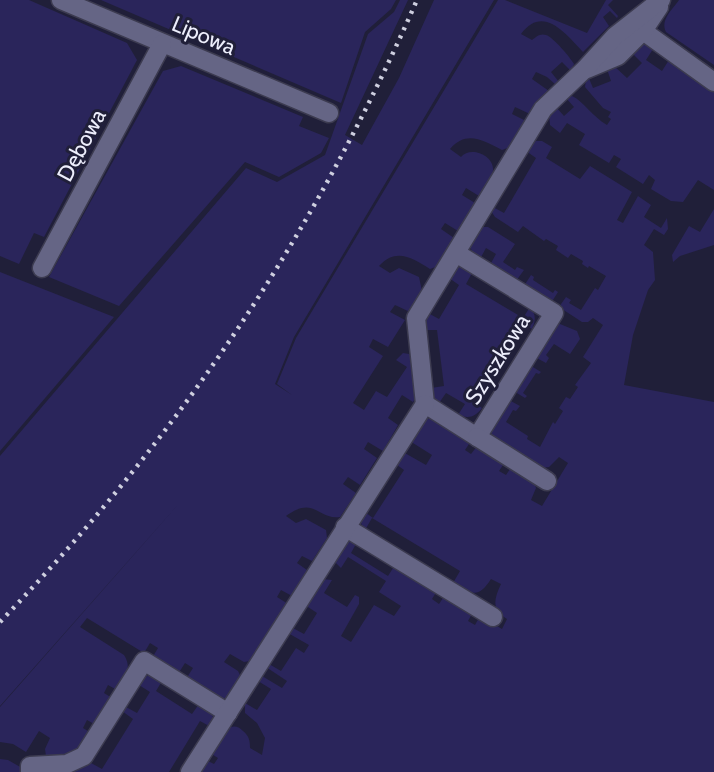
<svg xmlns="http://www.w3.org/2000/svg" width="714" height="772" viewBox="0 0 714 772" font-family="Cabin,sans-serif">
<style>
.green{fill:#2a255b}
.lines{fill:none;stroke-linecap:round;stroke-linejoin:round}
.minor-casing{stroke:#3c3b50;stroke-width:21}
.minor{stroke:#656585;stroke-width:18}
.rail{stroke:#cecfdf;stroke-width:4.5;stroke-dasharray:3 6;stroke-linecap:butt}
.labels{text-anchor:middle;stroke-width:6;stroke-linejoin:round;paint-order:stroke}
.street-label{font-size:22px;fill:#edeefc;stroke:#201f39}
</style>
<rect width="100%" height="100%" fill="#201f39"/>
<g class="green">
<path d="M0,0H29L127,43L137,60L44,237L34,233L19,264L0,256Z"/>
<path d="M101,0H396L391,9L365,32L341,103Z"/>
<path d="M400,0H408L345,135L362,145L399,78L434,0H494L294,337L275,384L292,395L277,384L296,338L498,0H505L587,33L606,0H613L608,5L618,16L617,18L610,11L603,17L609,26L583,52C566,34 543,4 521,34L532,40C536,37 540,33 546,35C553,37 570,57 574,64L571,71L562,62L551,72L559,82L556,85L547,77L536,72L532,79L549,91L530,114L515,107L512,114L526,121L510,147L502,150C483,140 466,130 450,149L461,157C470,146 494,155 493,170C493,179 484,188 479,196L466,188L462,195L475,203L458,231L445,223L441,229L454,238L438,266L430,269C413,258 396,247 379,266L390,273L399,268L419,277L422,291L410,312L395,305L390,312L405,320L388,347L373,339L369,347L383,356L353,403L364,410L376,391L387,397L407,367L396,360L403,353L409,354L412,358L416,397L413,402L402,395L388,418L398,425L383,451L368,442L364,449L377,458L360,485L348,477L343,484L356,493L340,517C317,520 315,495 286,516L296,523L306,519L326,530L327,538L312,561L302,556L297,563L307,570L292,596L281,590L277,597L288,604L250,661L244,662L230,654L224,662L238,671L241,677L229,697L220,699L186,679L193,668L185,663L178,674L152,658L158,648L150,643L144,653L87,618L80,627L124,655C133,669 124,678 117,690L108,685L104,693L112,698L96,725L87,720L83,728L91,733L76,755L46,756L45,749L50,738L39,731L26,752L13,744L0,742V707L183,499L0,706V456L246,168L277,182L325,155L368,34L394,12Z"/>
<path d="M679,0H714V65L666,32C660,20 672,10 679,0Z"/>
<path d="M645,42L653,49L646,60L662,71L669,60L714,91V190L698,180L683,202L671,201L651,189L655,180L649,175L643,184L616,167L621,159L614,155L609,163L579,145L585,134L567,123L560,133L550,125L549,114L556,107L564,116L574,107L566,98L572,96C583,101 593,117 607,125L611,119L608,117L611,112L603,108L585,87L586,79L588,76L593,88L611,81L607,69L614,66L627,78L642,63L631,52L640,43Z"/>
<path d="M181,66L303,117L299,126L329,138L321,153L279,177L245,162L119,306L49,277L163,71Z"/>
<path d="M536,141H542L552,147L546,158L580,179L590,166L632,192L617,220L623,223L638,196L651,205L644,217L661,228L667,218L668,229L664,235L654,229L644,245L653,252L655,280L648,290L633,335L624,385L714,402V772H198L206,760L214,764L218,758L210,753C218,742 229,716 243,731C249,736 250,740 250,748L262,755L265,738L257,723L245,713V703L257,710L271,689L258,681L262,676L282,688L287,681L266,667L269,664L281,671L296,648L304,653L309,645L288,633L291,627L304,634L317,613L305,605L322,579L332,580L324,593L347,607L355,595L359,597V604L341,636L351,642L374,605L394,616L401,606L379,592L386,581L348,557L341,568L334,561L345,541L351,540L357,542L351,553L388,576L395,565L437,591L432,599L439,604L445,595L473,612L468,621L475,625L480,616L502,629L507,619C491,609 494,599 501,584L491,579C478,599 472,594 453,583L460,571L372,518L365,530C360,523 359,519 362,510L373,518L404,470L393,462L403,452L426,465L432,455L413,443L411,438L423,420L430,418L436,419L471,441L465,450L471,454L478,445L505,462L499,471L506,475L512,466L534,483L536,488L531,500L542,506L568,463L559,457L549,467L542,468L494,439L490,429L507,399L520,406L516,411L513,410L506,422L528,436L527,439L540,447L553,422L555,424L563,411L559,408L566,397L570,399L578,387L575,385L591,363L583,357L603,325L593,318L588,322H582L559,307L566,297L571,300L569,303L581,310L595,288L598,290L606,276L589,266L588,268L582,264L583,261L571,254L568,258L556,250L558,246L546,239L544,241L523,226L518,232L495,217L491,211L493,207L504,213L536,158L526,151Z"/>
<path d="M714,209V245L680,256L673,262L672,255L689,226L700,232Z"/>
<path d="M481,227H488L515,244L503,262L515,270L517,267L524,270L516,281L490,265L496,254L486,248L480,259L473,253L470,247Z"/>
<path d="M462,266L472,273L466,284L523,318L530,307C536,314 536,320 532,329L521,322L472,401L482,408C475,417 469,419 458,415L465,404L446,393L439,403L435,400L431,388L444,386L437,330H425L424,323L428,313L439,319L459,285L449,278L457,268Z"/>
<path d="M0,272L114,317L0,451Z"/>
<path d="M531,275L534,277L533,280L553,293L555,290L558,292L551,303L524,286Z"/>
<path d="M560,324L577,331L580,339L570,354L554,344L546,355L549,358L546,363L533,356L554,325Z"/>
<path d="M528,364L541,372L539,374L536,373L523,393L527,396L525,398L512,390Z"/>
<path d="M150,675L162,681L156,691L192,714L199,704L210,711L214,719L211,727L200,721L169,772H43L86,763H91L102,769L133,719L122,711L126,707L137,713L150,692L139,685L142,678Z"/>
<path d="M0,759L8,760L22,768L21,772H0Z"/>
</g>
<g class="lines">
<defs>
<g id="minor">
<path d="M61,0L329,113"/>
<path d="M643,31L714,82"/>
<path d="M587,69L618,56L643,31L659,7"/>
<path d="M456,253L554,313L477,437L425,404L416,318L543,109L585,69L615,36L661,0"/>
<path d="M42,268L162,44"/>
<path d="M477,437L547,481"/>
<path d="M345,527L493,617"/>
<path d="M30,772V766L67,764L84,756L144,661L228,713"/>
<path d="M190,772L425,404"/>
</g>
</defs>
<use href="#minor" class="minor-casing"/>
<use href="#minor" class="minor"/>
<path class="rail" d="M0,622C180,435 313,237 417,0"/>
</g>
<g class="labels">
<g class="street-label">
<text transform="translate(204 35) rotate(23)" y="8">Lipowa</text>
<text transform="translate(81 145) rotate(-62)" y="8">Dębowa</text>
<text transform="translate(497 359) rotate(-58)" y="8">Szyszkowa</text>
</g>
</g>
</svg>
